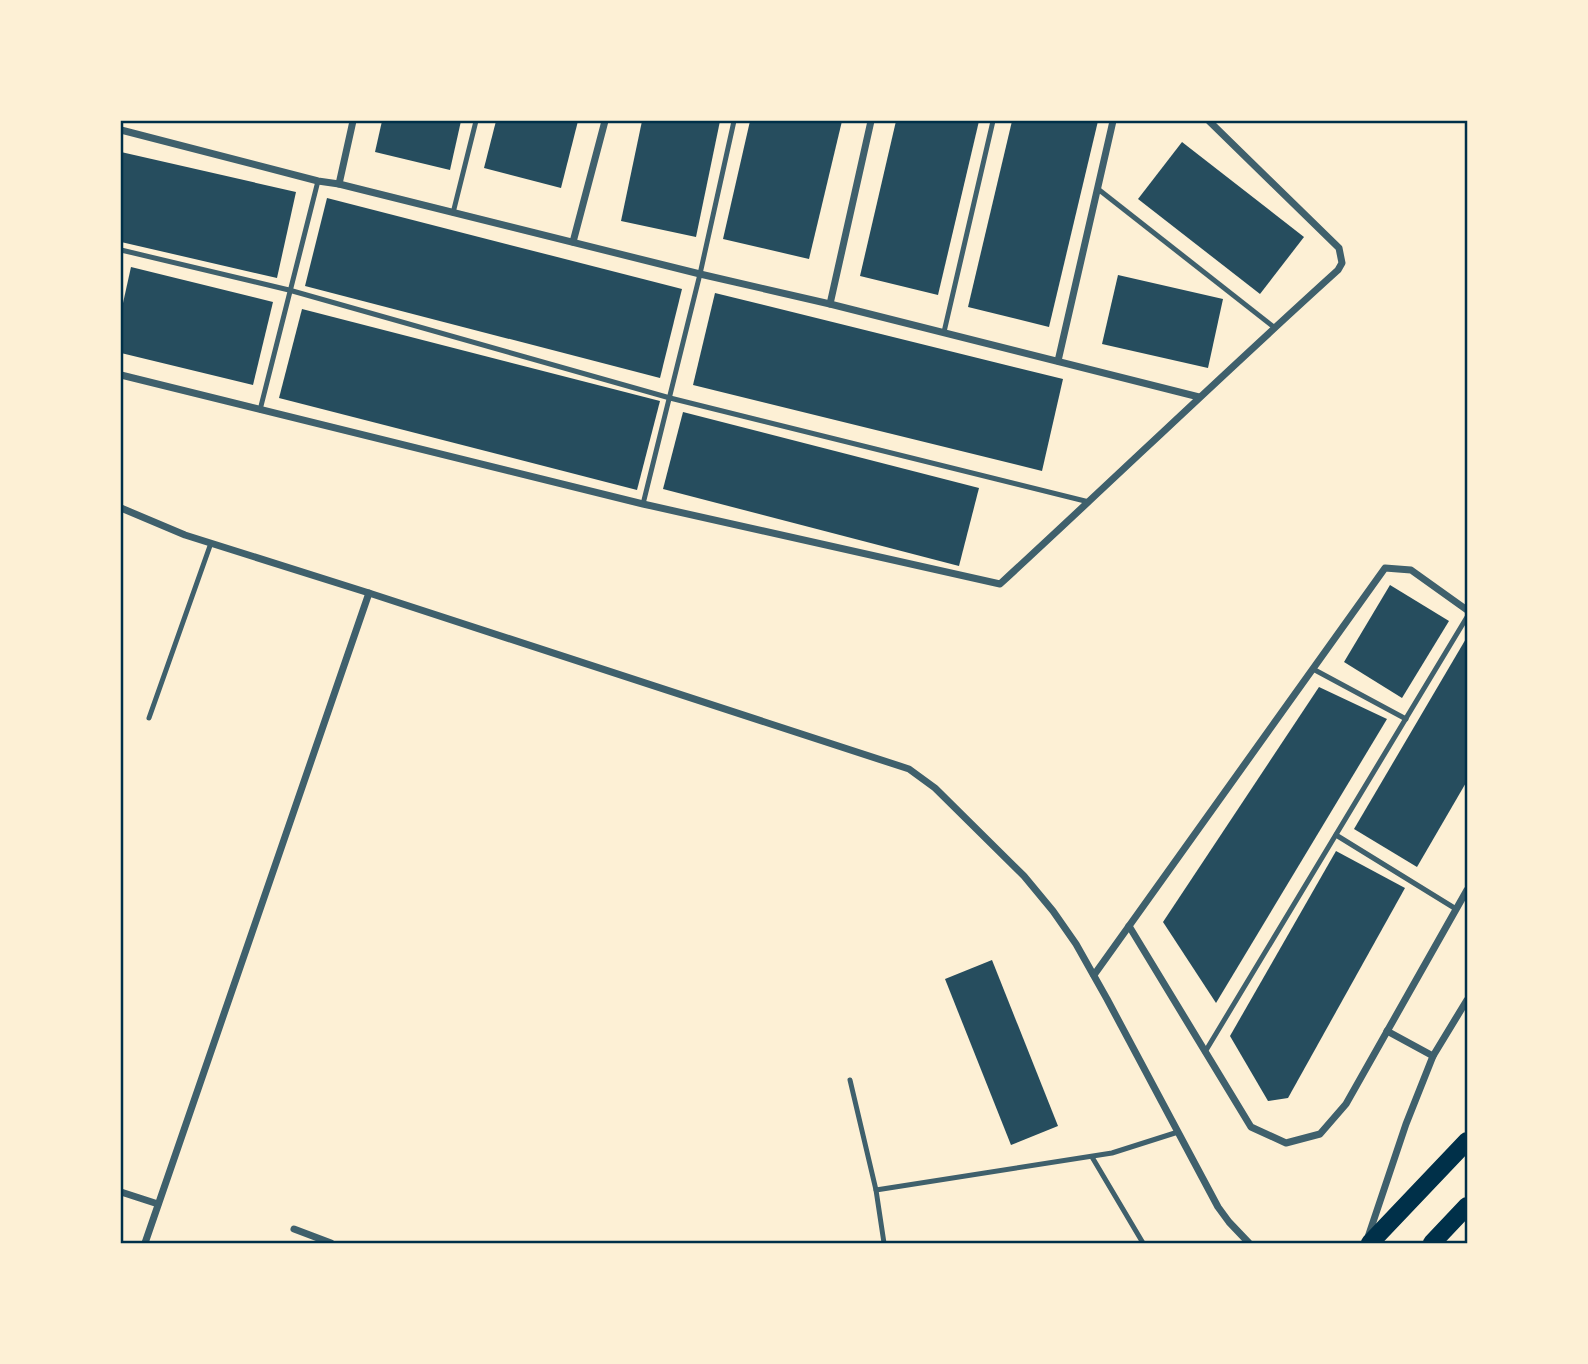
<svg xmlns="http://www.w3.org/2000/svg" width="1588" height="1364" viewBox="0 0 1588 1364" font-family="'Fira Sans Condensed',sans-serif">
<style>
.building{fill:#264d5e}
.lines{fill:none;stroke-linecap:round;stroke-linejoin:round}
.service{stroke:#3f606c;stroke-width:5}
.minor{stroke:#3f606c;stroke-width:7}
.primary{stroke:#003049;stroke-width:18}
.neatline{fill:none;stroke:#003049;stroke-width:2.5}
</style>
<rect width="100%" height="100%" fill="#fdf0d5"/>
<g class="building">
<path d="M382,121H461L450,170L375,152Z"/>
<path d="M496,121H578L561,188L484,168Z"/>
<path d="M642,121H720L696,237L621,221Z"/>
<path d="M750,121H842L809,259L723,239Z"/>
<path d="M896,121H979L938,295L860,276Z"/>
<path d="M1012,121H1098L1049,327L968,307Z"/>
<path d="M1182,142L1304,237L1260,294L1138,199Z"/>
<path d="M121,152L296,192L277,278L121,242Z"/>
<path d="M327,198L682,289L660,378L305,286Z"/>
<path d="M131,267L273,302L253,385L121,353V312Z"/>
<path d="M1118,275L1223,299L1208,368L1102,344Z"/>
<path d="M715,293L1063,379L1042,471L693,385Z"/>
<path d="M302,309L660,401L637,490L279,398Z"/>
<path d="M683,412L979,488L959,566L663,489Z"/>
<path d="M1390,585L1449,621L1402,698L1344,662Z"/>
<path d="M1467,637V781L1417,867L1354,829Z"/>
<path d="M1319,687L1387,719L1216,1003L1163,922Z"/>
<path d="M1336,851L1405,888L1288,1098L1268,1101L1230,1036Z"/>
<path d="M992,960L1058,1126L1011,1145L945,979Z"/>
</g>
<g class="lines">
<g class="service">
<path d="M1098,189L1275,328"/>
<path d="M453,213L476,121"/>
<path d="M121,250L289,290L670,398L1089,502"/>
<path d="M944,332L993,121"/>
<path d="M260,410L318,181"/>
<path d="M643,504L700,274L734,121"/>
<path d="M1313,669L1406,719"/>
<path d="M149,718L211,543"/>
<path d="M1336,835L1456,909"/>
<path d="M1205,1052L1467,617"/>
<path d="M850,1080L876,1190L884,1243"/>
<path d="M1092,1157L1143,1243"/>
<path d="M876,1190L1112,1153L1178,1132"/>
</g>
<g class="minor">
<path d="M121,130L318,181L339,184L700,274L830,304L1199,397"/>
<path d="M339,184L353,121"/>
<path d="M573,242L605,121"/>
<path d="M830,304L871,121"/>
<path d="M1058,361L1113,121"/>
<path d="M121,375L643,504L1000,584C1113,480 1224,373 1338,270L1342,263L1339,248L1209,121"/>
<path d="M121,508L185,535L369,593L909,769L935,788L1024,876L1053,911L1076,944L1107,999L1218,1207L1229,1222L1249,1243"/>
<path d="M1129,926L1251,1127L1286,1143L1320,1134L1346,1104L1467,890"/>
<path d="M1094,975L1385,568L1411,570L1467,610"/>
<path d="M1387,1031L1433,1056"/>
<path d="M121,1192L158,1204"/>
<path d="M294,1229L331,1243"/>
<path d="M1368,1237L1406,1124L1433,1056L1467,1000"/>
<path d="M145,1243L369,593"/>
</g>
<g class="primary">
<path d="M1370,1243L1467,1141"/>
<path d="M1432,1243L1467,1206"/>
</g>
</g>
<rect width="1588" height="1364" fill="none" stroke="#fdf0d5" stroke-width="245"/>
<rect x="122" y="122" width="1344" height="1120" class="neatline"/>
</svg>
